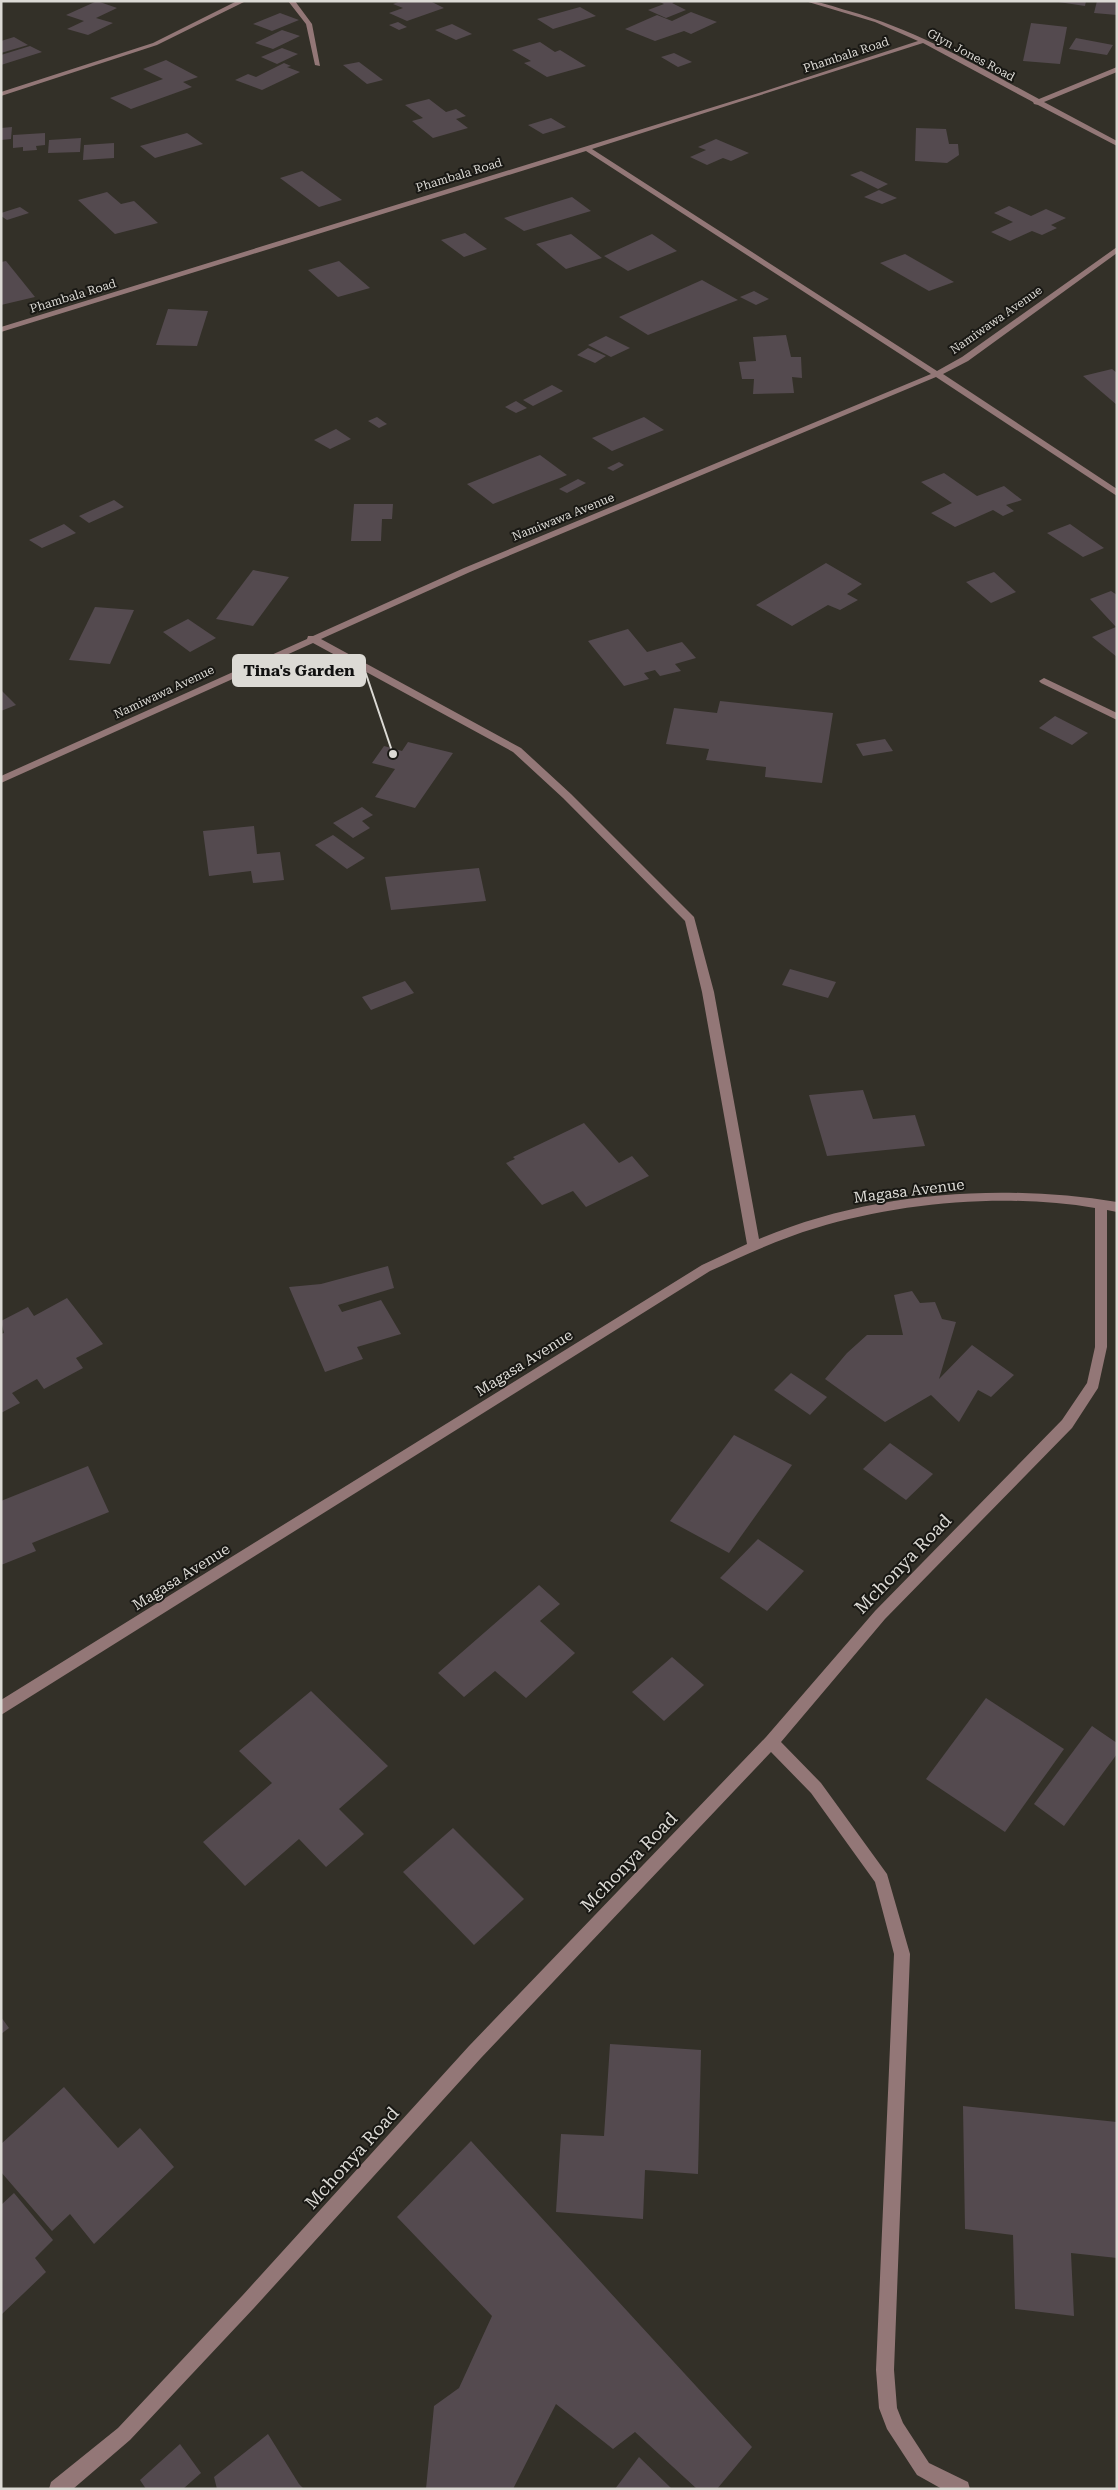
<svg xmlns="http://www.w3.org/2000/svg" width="1118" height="2490" viewBox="0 0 1118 2490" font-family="'Roboto Serif',serif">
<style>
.building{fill:#544a4f}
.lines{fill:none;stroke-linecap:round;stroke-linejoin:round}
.minor{fill:#937777;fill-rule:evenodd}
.labels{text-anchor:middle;stroke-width:4;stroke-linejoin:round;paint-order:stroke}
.far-street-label{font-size:12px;fill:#dcdad5;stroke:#191814}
.street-label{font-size:15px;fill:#dcdad5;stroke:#191814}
.near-street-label{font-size:18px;fill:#dcdad5;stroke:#191814}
.leader{fill:none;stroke:#dcdad5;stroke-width:2}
.callout-dot{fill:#dcdad5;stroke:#191814;stroke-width:2}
.callout{fill:#dcdad5;stroke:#dcdad5;stroke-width:2}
.callout-label{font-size:16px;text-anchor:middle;font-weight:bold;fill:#111}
</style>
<rect width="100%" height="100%" fill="#333028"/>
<g class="building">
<path d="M97,1L117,8L96,18L113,23L88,35L67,29L84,21L66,15Z"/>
<path d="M401,1H430L444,8L407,21L389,13L403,8L393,4Z"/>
<path d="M658,1H677L672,3L686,10L666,18L648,10L664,4Z"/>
<path d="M1052,1H1086L1085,6Z"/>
<path d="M1097,1H1117V15L1094,13Z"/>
<path d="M580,7L596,16L553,29L537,19Z"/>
<path d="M691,12L717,22L691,34L684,31L655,41L625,29L657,15L672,21Z"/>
<path d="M280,13L299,20L272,31L253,24Z"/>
<path d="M398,22L407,27L399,30L389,25Z"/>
<path d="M1031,23L1067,27L1060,64L1023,61Z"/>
<path d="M452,24L472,34L456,40L435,30Z"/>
<path d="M282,30L300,36L273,49L255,43Z"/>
<path d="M14,37L28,45L1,53V41Z"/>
<path d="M1076,38L1113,45L1107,55L1069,49Z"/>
<path d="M540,42L555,52L560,50L586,66L547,77L524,63L531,61L512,50Z"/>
<path d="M30,46L42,52L1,65V55Z"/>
<path d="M282,48L298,54L277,64L261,57Z"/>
<path d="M674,53L692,62L678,67L661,57Z"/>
<path d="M166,60L198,77L183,82L192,87L131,109L110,98L163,79L143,69Z"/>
<path d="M359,62L383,80L367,84L343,65Z"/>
<path d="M284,63L291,66L287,67L300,72L262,90L235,80L248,74L256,77Z"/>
<path d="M429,99L446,112L456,109L466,116L456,119L468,128L433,138L412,121L423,118L405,105Z"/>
<path d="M551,118L566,127L543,134L528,125Z"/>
<path d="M12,127L11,139L1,140V128Z"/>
<path d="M916,128L946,129L949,144H958L959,155L947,163L915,161Z"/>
<path d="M45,133V145L36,146L37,150L23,151V147L13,148V135Z"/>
<path d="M187,133L203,144L155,158L140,146Z"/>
<path d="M81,138L80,152L48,153L49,140Z"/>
<path d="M716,139L749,153L731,161L723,158L707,165L690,157L706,150L698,147Z"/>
<path d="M114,143V158L83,160L84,145Z"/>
<path d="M302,171L342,200L319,207L280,178Z"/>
<path d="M861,171L888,184L878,189L850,175Z"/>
<path d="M879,190L897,198L882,204L864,197Z"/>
<path d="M107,192L121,204L134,201L158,223L115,234L78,200Z"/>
<path d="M572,197L591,211L524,231L504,218Z"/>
<path d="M1009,206L1031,216L1046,209L1066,218L1051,225L1057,228L1042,235L1032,231L1010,241L991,232L1013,222L994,213Z"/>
<path d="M20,207L29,213L7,220L1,216V213Z"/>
<path d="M465,233L487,249L464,257L441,240Z"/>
<path d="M571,234L602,258L566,269L536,244Z"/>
<path d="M652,234L677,251L628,271L604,256Z"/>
<path d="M905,254L954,282L929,291L880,263Z"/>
<path d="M6,261L35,297L1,305V262Z"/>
<path d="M339,261L370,288L338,297L308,270Z"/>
<path d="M702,280L738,300L648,335L619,317Z"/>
<path d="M754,291L769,299L756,305L740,297Z"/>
<path d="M168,309L208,311L197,346L156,345Z"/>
<path d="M786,335L791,357H801L802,378L792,377L794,393L753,394L754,379H742L739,362L756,361L753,337Z"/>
<path d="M606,336L630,348L611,357L588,345Z"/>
<path d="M588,348L606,356L595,363L577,355Z"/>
<path d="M1112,369L1117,373V405L1083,376Z"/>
<path d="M552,385L563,391L533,406L523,400Z"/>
<path d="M516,401L527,408L516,413L505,407Z"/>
<path d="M377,417L387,424L379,428L368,421Z"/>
<path d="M644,417L664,430L612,451L592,438Z"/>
<path d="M336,429L351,439L330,449L314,440Z"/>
<path d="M540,455L567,475L493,504L467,484Z"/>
<path d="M619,462L624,465L613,471L607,468Z"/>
<path d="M944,473L977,496L1004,486L1022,500L1006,505L1014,511L1003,516L993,510L955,527L931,513L952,503L921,482Z"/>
<path d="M578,479L586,483L567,493L559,489Z"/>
<path d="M114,500L124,507L89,523L79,516Z"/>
<path d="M354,504H393L392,519H382L381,541H351Z"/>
<path d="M64,524L76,533L42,548L29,540Z"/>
<path d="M1070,524L1104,548L1083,557L1047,533Z"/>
<path d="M826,563L862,584L847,594L858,600L840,610L828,605L792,626L756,605Z"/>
<path d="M253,570L289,577L253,626L216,619Z"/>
<path d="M994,572L1016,592L991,603L966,582Z"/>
<path d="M1111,591L1117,595V657L1092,637L1116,627L1090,599Z"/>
<path d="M95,607L134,610L110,664L69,660Z"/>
<path d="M188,619L216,638L190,652L163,632Z"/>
<path d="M628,629L647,652L682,642L696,658L675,664L681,671L660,676L655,670L644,673L649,679L624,686L588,641Z"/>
<path d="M1,690L16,705L1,711Z"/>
<path d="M720,701L833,713L822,783L765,777L766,767L706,760L709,749L666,744L674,708L717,713Z"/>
<path d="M1055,716L1088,733L1072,745L1039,728Z"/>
<path d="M885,739L893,751L863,756L856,744Z"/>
<path d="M408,742L453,753L415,808L375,797L395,769L372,763L384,746L402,751Z"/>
<path d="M362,807L373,815L362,821L370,828L353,838L333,823Z"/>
<path d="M254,826L257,854L280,852L284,880L253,883L251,871L209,876L203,831Z"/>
<path d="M333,835L365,858L347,869L315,845Z"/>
<path d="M479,868L486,901L391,910L385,877Z"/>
<path d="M790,969L836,982L828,998L782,985Z"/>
<path d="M405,981L414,993L371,1010L362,997Z"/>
<path d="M863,1090L873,1119L915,1115L925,1146L827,1156L809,1095Z"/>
<path d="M584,1123L619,1163L632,1156L649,1176L586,1207L573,1191L542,1205L506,1163L515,1159L513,1157Z"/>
<path d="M388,1266L394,1288L338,1305L342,1312L381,1300L401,1334L357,1347L363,1359L325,1372L289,1287L321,1284Z"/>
<path d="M912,1291L920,1303L935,1302L942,1319L956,1322L939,1379L972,1345L1014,1375L991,1397L978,1390L959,1422L931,1395L885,1422L825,1379L847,1353L867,1335H903L894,1295Z"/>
<path d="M67,1298L103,1344L76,1358L83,1368L44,1389L37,1379L12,1393L20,1403L1,1413V1334L4,1333L1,1321L28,1307L34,1316Z"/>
<path d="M791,1373L827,1397L810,1415L774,1390Z"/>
<path d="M734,1435L792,1465L729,1553L670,1521Z"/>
<path d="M890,1443L933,1474L906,1500L863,1469Z"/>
<path d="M88,1466L109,1512L32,1543L36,1551L1,1565V1501Z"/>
<path d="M758,1539L804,1571L767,1611L720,1578Z"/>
<path d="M539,1585L560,1604L540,1621L575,1653L526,1698L495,1671L464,1697L438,1673Z"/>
<path d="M672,1657L704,1685L664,1721L632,1692Z"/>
<path d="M311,1691L388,1766L339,1809L364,1834L326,1867L299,1839L245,1886L203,1842L272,1783L239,1751Z"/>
<path d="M986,1698L1064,1749L1005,1832L926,1779Z"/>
<path d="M1092,1726L1117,1743V1754L1064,1826L1034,1804Z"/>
<path d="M453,1828L524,1899L474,1945L403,1872Z"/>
<path d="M1,2017L9,2028L1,2034Z"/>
<path d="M610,2044L701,2050L698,2174L645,2170L643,2219L556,2212L561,2134L604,2136Z"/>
<path d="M64,2087L118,2148L140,2128L174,2167L94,2244L70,2214L52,2231L1,2172V2144Z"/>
<path d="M963,2106L1117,2122V2258L1071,2253L1074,2316L1015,2309L1013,2235L965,2229Z"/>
<path d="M471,2141L752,2447L717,2489H697L635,2432L613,2449L556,2404L513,2489H426L434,2406L459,2388L492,2316L397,2217Z"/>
<path d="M14,2193L53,2240L35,2258L46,2272L1,2315V2205Z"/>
<path d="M268,2434L299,2484L304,2489H217L214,2477Z"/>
<path d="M180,2444L201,2473L183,2489H146L140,2480Z"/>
<path d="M639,2457L672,2489H615Z"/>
</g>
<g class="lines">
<g class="minor">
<path d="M237,1H246L157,45L1,96V92L153,43Z"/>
<path d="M288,1H295L312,24L320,66L315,65L306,24Z"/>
<path d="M805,1C820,1 834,7 849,11C917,30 977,66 1039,99L1117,67V72L1044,102L1117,141V146L1038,105L1034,104L1033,102L923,43L592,149L937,371L962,357L1117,247V253L968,361L943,374L1117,489V496L936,377L470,572L321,639L521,748L571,794L694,917L714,992L759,1239C870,1192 999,1183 1117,1202V1212L1107,1210V1347L1098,1388L1072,1428L885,1619L781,1742L821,1783L887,1874L910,1954L894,2370L897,2408L903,2423L929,2463L968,2482L970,2489H942L917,2475L887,2429L879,2408L876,2370L894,1954L875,1882L811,1793L771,1752L481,2058L254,2308L130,2440L73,2489H49L51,2482L118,2428L242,2296L469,2046L766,1737L875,1611L1062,1420L1087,1383L1095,1347V1208C1008,1193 900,1202 816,1228C779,1239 745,1255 710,1271L1,1715V1700L702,1265L747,1244L702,992L685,921L563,798L513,752L313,643L1,783V776L307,639L308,636H313L464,568L931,374L586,151L1,332V327L762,92L918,41L875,22Z"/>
<path d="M1044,678L1117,713V720L1041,683L1039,681Z"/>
</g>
</g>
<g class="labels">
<g class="far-street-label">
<text transform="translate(846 55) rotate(-18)" y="4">Phambala Road</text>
<text transform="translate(971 55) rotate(28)" y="4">Glyn Jones Road</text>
<text transform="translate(459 175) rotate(-17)" y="4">Phambala Road</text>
<text transform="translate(73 296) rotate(-17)" y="4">Phambala Road</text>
<text transform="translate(996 320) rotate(-35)" y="4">Namiwawa Avenue</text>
<text transform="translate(563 517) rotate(-22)" y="4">Namiwawa Avenue</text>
<text transform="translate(164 692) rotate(-25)" y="4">Namiwawa Avenue</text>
</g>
<g class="street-label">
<text transform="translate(909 1191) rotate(-7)" y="5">Magasa Avenue</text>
<text transform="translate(524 1363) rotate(-32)" y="5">Magasa Avenue</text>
<text transform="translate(181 1577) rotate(-32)" y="5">Magasa Avenue</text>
</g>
<g class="near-street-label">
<text transform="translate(903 1564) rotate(-46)" y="6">Mchonya Road</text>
<text transform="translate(629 1862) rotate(-46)" y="6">Mchonya Road</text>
<text transform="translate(352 2158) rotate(-48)" y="6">Mchonya Road</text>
</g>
</g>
<path class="leader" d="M393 754L365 671"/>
<circle class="callout-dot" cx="393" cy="754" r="5"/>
<rect class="callout" x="233" y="655" width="132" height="31" rx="5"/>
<g class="callout-label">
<text x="299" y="676">Tina's Garden</text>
</g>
<rect width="1118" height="2490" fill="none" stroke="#dcdad5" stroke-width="5"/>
</svg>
